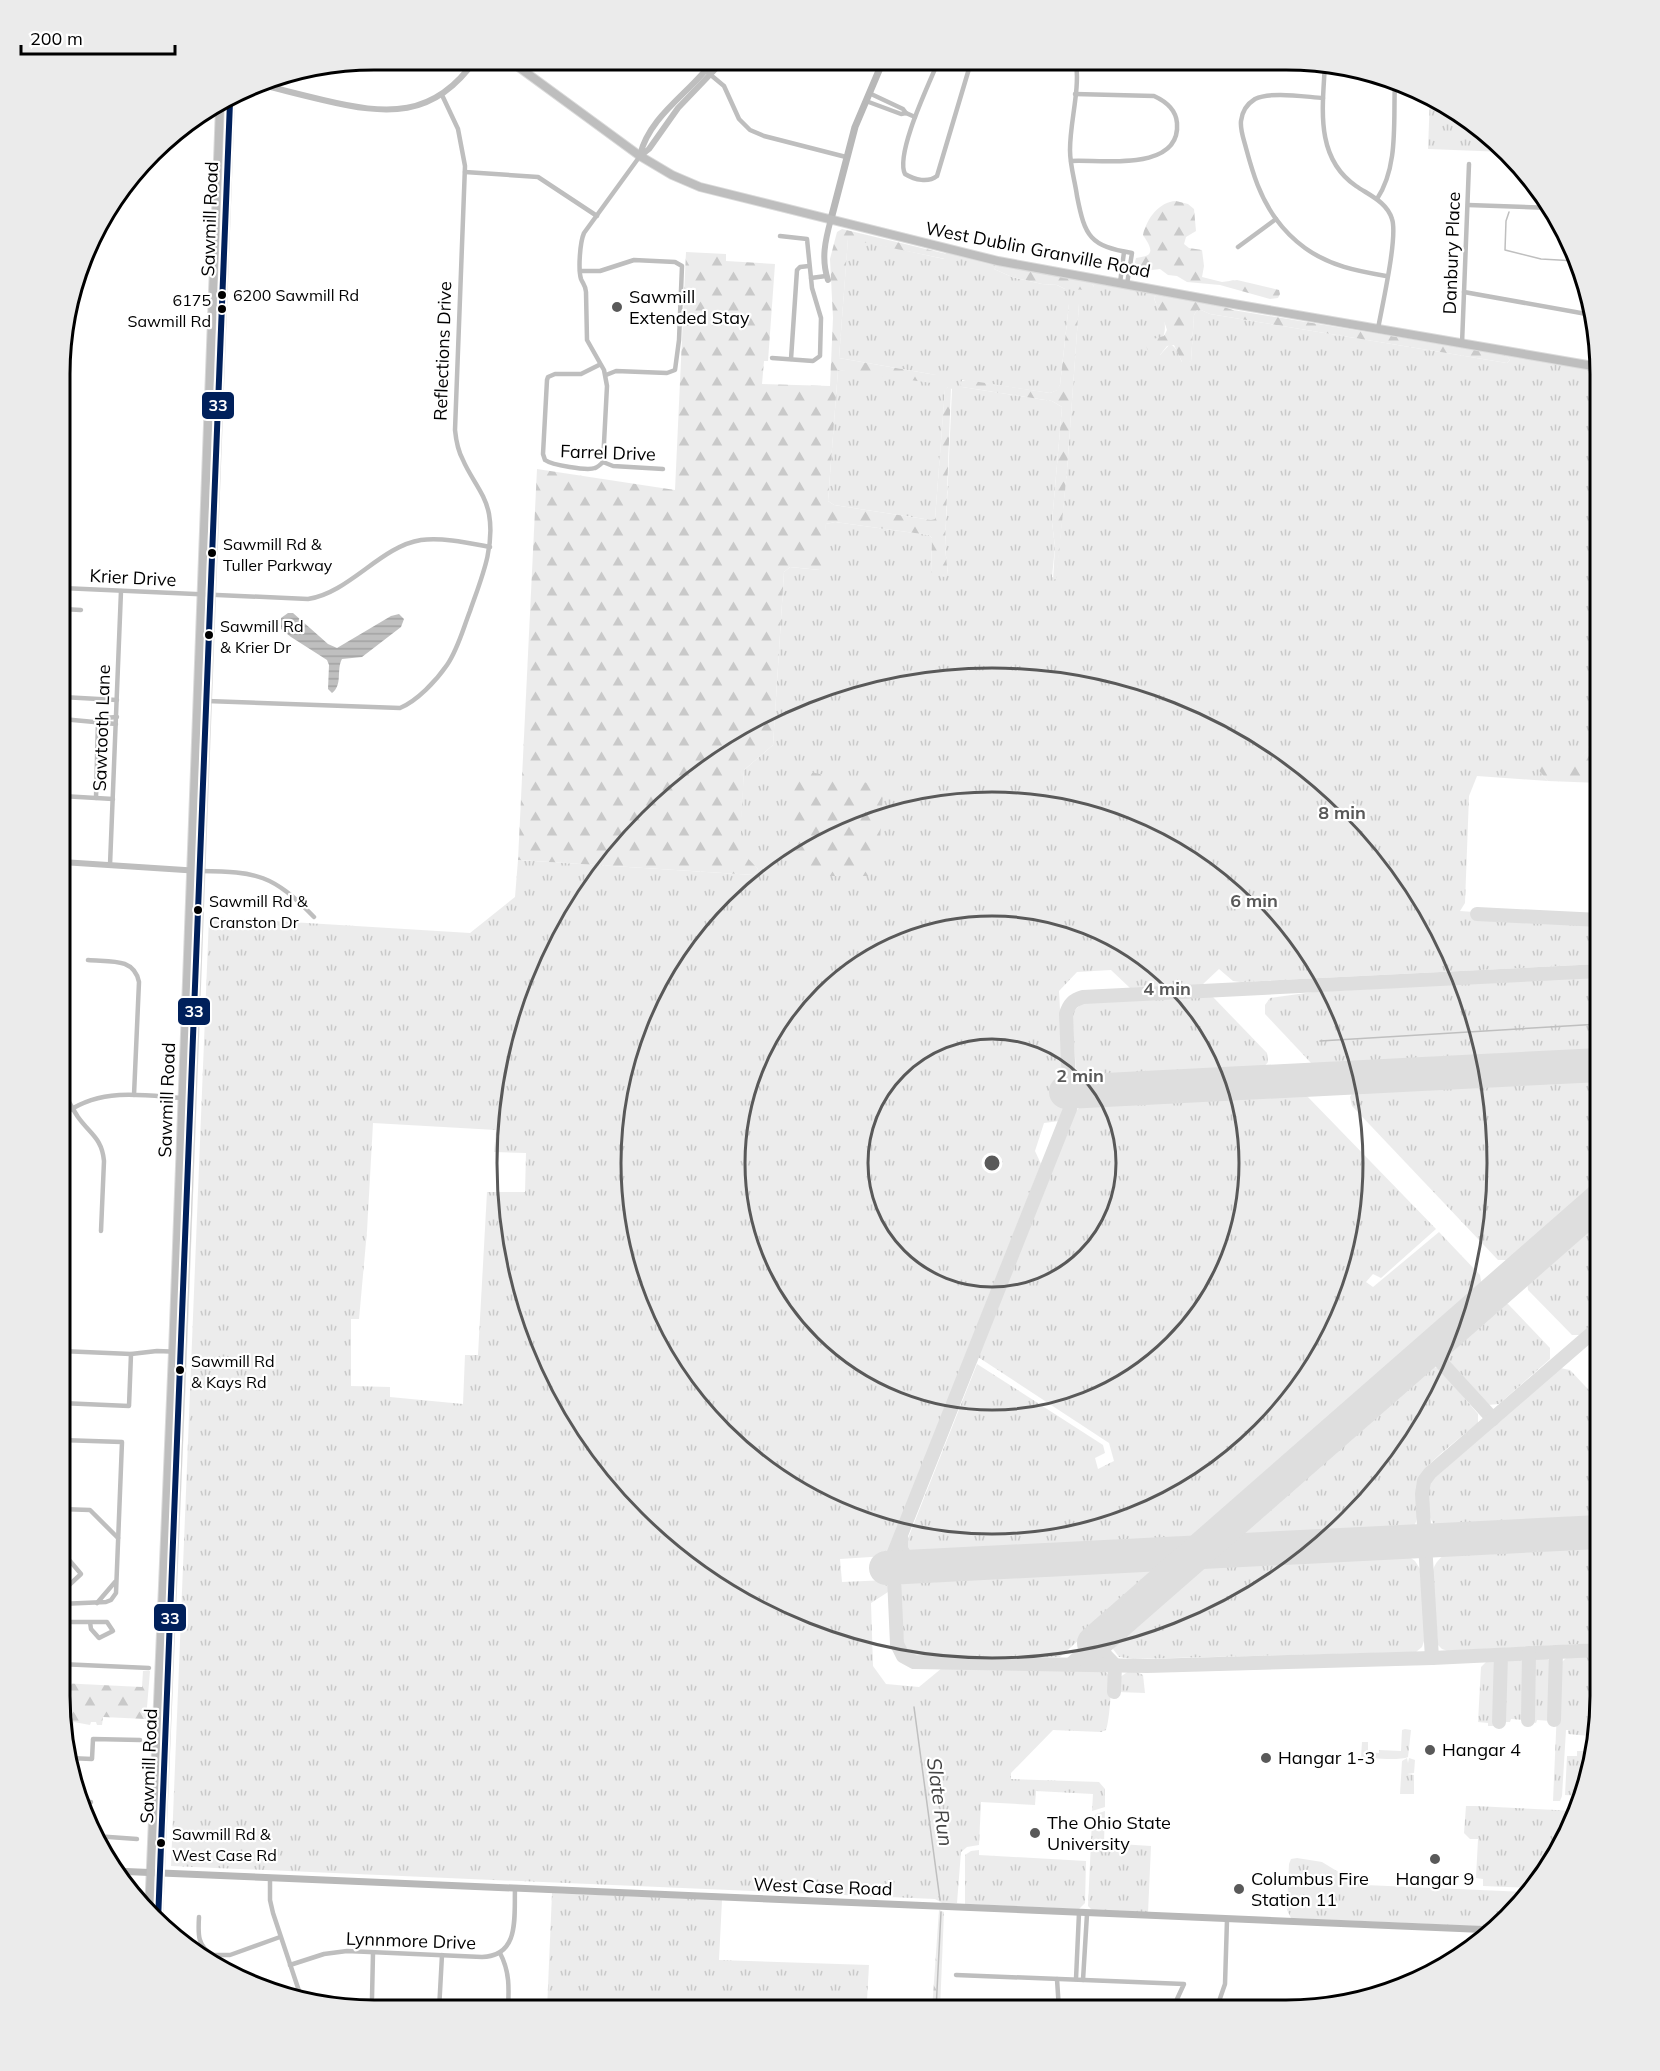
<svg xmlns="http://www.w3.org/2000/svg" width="1660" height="2071" viewBox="0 0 1660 2071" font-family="Mulish,sans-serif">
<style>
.grass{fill:url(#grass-tufts);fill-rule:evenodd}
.forest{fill:url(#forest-firs)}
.water{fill:url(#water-rules)}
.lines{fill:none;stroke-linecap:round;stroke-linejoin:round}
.stream{stroke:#bfbfbf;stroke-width:1.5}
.taxiway{stroke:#dedede;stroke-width:14}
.runway{stroke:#dedede;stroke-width:34}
.primary-casing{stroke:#dbdbdb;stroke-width:10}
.minor{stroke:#bebebe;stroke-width:4.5}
.tertiary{stroke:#bebebe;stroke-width:6}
.secondary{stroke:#b8b8b8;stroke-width:7}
.primary{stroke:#bebebe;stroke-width:8}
.bus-1-casing{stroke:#fff;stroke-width:10}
.bus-1{stroke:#00205b;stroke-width:6}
.ring{fill:none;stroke:#595959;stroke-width:3}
.bus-dot{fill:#000;stroke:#fff;stroke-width:2}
.poi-dot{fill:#595959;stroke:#fff;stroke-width:2}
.labels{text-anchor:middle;stroke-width:4.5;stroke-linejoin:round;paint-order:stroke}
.bus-label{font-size:16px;fill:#000;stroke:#fff;text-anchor:start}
.street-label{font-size:18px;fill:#000;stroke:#fff}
.poi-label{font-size:18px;fill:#000;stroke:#fff;text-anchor:start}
.water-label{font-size:20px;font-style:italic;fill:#444;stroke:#fff}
.rim{fill:none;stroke:#000;stroke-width:3}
.centre{fill:#595959;stroke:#fff;stroke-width:3}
.ring-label{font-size:18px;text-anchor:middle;font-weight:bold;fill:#595959;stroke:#fff;stroke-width:4.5;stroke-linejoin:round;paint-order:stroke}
.line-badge{stroke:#fff;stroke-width:2}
.badge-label{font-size:16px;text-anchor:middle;font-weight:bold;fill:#fff}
</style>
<defs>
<pattern id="grass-tufts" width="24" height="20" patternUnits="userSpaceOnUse" patternTransform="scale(1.5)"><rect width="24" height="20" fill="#ececec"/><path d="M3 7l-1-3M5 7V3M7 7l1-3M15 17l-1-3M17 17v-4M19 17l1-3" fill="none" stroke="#c9c9c9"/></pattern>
<pattern id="forest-firs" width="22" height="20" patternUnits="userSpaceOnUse" patternTransform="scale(1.5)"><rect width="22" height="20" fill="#ececec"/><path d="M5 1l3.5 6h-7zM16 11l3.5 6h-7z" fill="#c9c9c9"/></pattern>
<pattern id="water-rules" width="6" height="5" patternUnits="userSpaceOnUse" patternTransform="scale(1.5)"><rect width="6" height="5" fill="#bfbfbf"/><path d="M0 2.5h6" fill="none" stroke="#a2a2a2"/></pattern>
</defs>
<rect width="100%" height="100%" fill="#fff"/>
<g class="grass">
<path d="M1430,97L1461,113L1505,152L1428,149Z"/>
<path d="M848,238L944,259L946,252L998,264L994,269L1012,277L1042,284L1057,285L1065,289L1094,287L1092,283L1159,295L1154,297C1155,304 1159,308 1162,314C1169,330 1162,340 1156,355H1160L1170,344C1177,347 1179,356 1182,362L1191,361L1194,315L1197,310H1201L1210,314L1507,363L1510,360L1506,355L1600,370V602L1592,731L1588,750L1580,759L1540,772L1548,781L1477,776L1469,796L1465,903L1460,911L1600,921V964L1240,982L1233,981L1219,969L1202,985L1130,988L1111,970L1077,972L1059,991L1065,1103L1059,1121L1044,1123L1035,1151L1041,1164L886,1556L840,1559L842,1582L888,1580V1592L871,1603L873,1666L886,1684L919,1687L942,1668L1102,1670C1105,1672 1107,1672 1109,1676C1113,1684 1109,1722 1106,1730L1101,1732L1053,1730L1011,1773V1779L1099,1782L1105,1789V1807L1092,1811L1093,1794L1036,1791L1035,1805L981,1802L979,1845L967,1847L961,1852L957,1903L944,1904L935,1899L171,1866L209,917L470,933L515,897L518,860L754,875L758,869L739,850L744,770L773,745L784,572L790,567L819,570L826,524L835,522L929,535L932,538L931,572L948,574L945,547L952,389L948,387L945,390L935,519L931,520L834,505L828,501L838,370L936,375L839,358ZM1069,304H1079L1067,470L1056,579L1052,577L1055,547L1052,522L1062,407L1052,401L962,387V380L1050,393L1058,390L1060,385ZM373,1123L496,1130L494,1152L526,1153L525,1192H487L478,1355H465L463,1404L390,1397V1387L351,1386V1319H359L367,1231Z"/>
<path d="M1600,977V1053L1321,1067L1312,1064L1265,1014V1005L1270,998L1313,992Z"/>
<path d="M1212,996L1267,1053L1268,1062L1262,1069L1083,1078L1076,1072L1072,1012L1083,1003Z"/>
<path d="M1600,1078V1185L1514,1260H1498L1352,1106L1350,1097L1354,1091L1361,1089Z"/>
<path d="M1297,1092L1306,1095L1436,1229L1381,1278L1373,1274L1366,1282L1373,1287L1439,1232L1480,1275L1482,1286L1194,1539L914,1555L905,1546L977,1364L1103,1445L1105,1453L1095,1458L1098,1469L1114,1461L1109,1443L978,1357L1075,1111L1088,1102Z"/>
<path d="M1600,1216V1317L1580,1335H1572L1528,1290L1527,1280Z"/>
<path d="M1497,1304H1508L1550,1348V1359L1499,1404L1488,1405L1448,1360L1446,1353L1449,1346Z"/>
<path d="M1428,1366L1439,1368L1478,1414V1423C1463,1436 1425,1463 1419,1479C1411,1495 1424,1515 1412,1529L1242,1538L1241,1529Z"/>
<path d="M1560,1368L1570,1370L1599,1401V1519L1439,1528C1425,1522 1426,1493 1431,1481Z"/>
<path d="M1599,1544V1643L1448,1651L1442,1649L1438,1645L1432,1573C1435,1562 1440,1557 1450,1551Z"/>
<path d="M1404,1553L1415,1561L1420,1569L1425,1638L1422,1647L1416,1652L1133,1659L1119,1657L1113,1649L1117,1638L1198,1567L1206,1564Z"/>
<path d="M1152,1567L1153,1573L1060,1657L917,1656L904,1648L899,1587L907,1578Z"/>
<path d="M1599,1656V1718L1584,1796L1565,1795L1567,1756H1577V1751H1590V1736L1568,1734V1730H1566L1562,1796L1560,1801H1553L1559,1665L1567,1657Z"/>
<path d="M1537,1659H1548L1553,1665L1552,1718L1551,1721L1537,1720L1536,1723L1530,1721L1532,1664Z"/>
<path d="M1521,1660L1527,1667L1525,1720L1511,1719L1510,1722H1503L1504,1667L1508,1661Z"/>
<path d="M1487,1661L1494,1662L1498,1669L1496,1724L1494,1726H1488V1723L1478,1722L1481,1667Z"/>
<path d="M1129,1671H1135L1143,1675L1145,1693L1118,1692L1120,1677Z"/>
<path d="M1405,1729L1411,1730L1408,1757C1400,1761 1368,1758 1361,1757L1362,1742H1368V1752L1379,1753V1750L1401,1751L1402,1730Z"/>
<path d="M1407,1758L1408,1763L1409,1758L1415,1760L1414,1773L1407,1774L1414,1775V1794H1400L1402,1761Z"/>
<path d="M1466,1806H1475L1577,1811L1547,1871L1533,1888L1483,1886V1879L1476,1878L1478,1839H1470L1464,1833Z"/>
<path d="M1105,1811L1104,1843L1151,1846L1148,1913L1092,1910L1088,1906L1092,1820L1096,1814Z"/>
<path d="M979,1850V1855L1086,1861L1085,1903L1079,1909L965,1904V1855L971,1851Z"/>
<path d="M1297,1858L1322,1862L1350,1879L1365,1885L1528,1892L1498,1927L1291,1918L1287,1910L1289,1864L1291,1859Z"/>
<path d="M552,1893L722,1900L719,1960L869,1965L867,2000L881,2001V2010H547Z"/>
</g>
<g class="forest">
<path d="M1176,201L1188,204L1194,209L1196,231L1186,237L1184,244L1189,248L1202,250L1204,266L1202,277L1222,282L1237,280L1279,290L1280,294L1278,298L1270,299L1220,285L1187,282L1177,276L1168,275L1160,269L1143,271L1136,268L1135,262L1136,258C1140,257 1143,257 1146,256C1156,252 1146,240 1143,235C1147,218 1159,202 1176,201Z"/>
<path d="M842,229L947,254L945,259L848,239L839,358L936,375L941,377V381L939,384L838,370L828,501L834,505L931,520L935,519L945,389L948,387H951L945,547L948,575L944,577L931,572L932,538L929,535L835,522L826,524L823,567L820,570L790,567L784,572L773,745L744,770L740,850L758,869L754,875L518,860L537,469L675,490L686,252L726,254V261L775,264L768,361H764L762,384L830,386L833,318L830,259L837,232Z"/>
<path d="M998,264L1092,283L1094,287L1091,290L1065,289L1057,285L1042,284L1012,277L994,269Z"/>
<path d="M1159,295L1221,306L1233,310L1506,355L1510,360L1507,363L1210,314L1201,310H1197L1194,315L1191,361L1183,364L1174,345L1167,346L1160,355H1156L1147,349L1146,341L1164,336L1167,330C1164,319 1156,307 1154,297Z"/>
<path d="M1072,300L1076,301L1079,304L1067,470L1057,575L1056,579L1053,580L1055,547L1052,522L1062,407L1052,401L962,387L959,382L966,380L1050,393L1057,390L1060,385L1069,304Z"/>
<path d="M1594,704L1600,705V783L1548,781L1540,772L1539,768L1544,763C1595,764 1591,749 1594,704Z"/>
<path d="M804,771L879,785L883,792L879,856L870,876H806L787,858L791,781Z"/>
<path d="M143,1671H150L146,1719L103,1717L102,1725H97L96,1722H91L90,1725L74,1722L73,1727L67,1725L66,1721H63L60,1683L142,1687Z"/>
<path d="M939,1910L944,1912L940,2010H932Z"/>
</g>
<path class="water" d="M288,613H293L328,644L337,648L391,616L399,614L404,619L401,627L362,657L342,659C336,670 343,685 332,693L328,689L329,665L327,660L291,637L281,629V618Z"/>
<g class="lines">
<g class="stream">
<path d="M1509,212L1506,221L1505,250L1541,259L1576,261"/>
<path d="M1320,1041L1600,1024"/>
<path d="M914,1707L940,1900"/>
<path d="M936,2010L941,1912"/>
</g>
<g class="taxiway">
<path d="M1477,914L1600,920"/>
<path d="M1429,1349L1493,1419"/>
<path d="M901,1536V1549L911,1566"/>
<path d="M1599,1650L1432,1658L1147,1666L914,1662L903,1656L897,1644L893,1555L1070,1109L1066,1014C1069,1004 1073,1000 1083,997L1600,971"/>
<path d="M1432,1658L1422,1494L1424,1481L1430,1473L1600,1326"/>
<path d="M1070,1665L1094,1643L1115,1665L1114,1692"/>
<path d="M1528,1720L1529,1653"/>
<path d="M1554,1720L1556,1652"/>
<path d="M1499,1722L1501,1655"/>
</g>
<g class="runway">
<path d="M1066,1092L1600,1065"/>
<path d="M886,1568L1599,1532"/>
<path d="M1094,1643L1600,1200"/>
</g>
<defs>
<g id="primary">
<path d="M509,60L640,156L672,175L700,187L998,261L1222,302L1599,367"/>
<path d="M149,1913L173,1352L220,107"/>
<path d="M158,1921L182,1352L230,102"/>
</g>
</defs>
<use href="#primary" class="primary-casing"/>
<g class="minor">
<path d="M694,61L724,86L739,119L750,130L764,136L846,157"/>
<path d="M938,62C929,84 895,154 905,174C915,180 928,183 937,176L971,62"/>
<path d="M1076,62C1080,91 1070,121 1070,150C1070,166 1075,181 1077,196C1085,237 1090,246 1132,253L1127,284"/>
<path d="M1325,63C1323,106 1314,157 1356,186C1369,195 1387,202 1392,219C1398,237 1382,306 1378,329"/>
<path d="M1165,68L1173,62"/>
<path d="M869,93L903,109L906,113"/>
<path d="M1323,98C1306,97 1271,91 1255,99C1247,104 1242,112 1241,121C1240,130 1244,140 1246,148C1253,174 1260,197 1276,219C1284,230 1294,240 1305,248C1330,266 1357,271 1386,276"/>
<path d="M866,101L901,114L906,113L915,117"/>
<path d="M1071,161C1099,159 1181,173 1177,123C1176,110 1165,101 1154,96L1075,94"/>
<path d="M465,172L538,177L597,216"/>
<path d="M1377,199C1399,166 1393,120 1395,81"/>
<path d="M1468,205L1551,208"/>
<path d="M780,236L807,239L811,278L826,276"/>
<path d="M1238,247L1276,219"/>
<path d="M580,271H600L634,260L675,262L682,266L679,340L675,370L667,373L616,371L606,375"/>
<path d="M1120,283L1124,252"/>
<path d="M1464,292L1592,315"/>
<path d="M1462,344L1469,164"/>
<path d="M772,358L813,361L820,356L821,318L812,288L811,278"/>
<path d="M791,359L797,270L800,267L809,266"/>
<path d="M599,365L581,374H555L548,377L547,380L543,454L545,460C552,465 587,471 595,468C598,467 601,464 603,462L613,466L663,469"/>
<path d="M603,462L607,386L604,370L587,340L586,292C586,286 583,284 581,279C578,269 580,242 584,233L640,156"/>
<path d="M62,588L308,599C349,593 381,546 421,540C442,537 469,543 490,547"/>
<path d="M62,609L81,610"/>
<path d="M62,697L117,700"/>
<path d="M207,701L400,708C417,701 436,681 447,665C458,649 463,629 470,611C481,579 495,548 489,514C485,493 471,479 463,460C458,451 456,440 455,430L465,166L458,129L442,95"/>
<path d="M62,719L116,724"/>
<path d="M99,721L104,718L117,717"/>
<path d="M62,796L113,799"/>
<path d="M96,798L98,721"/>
<path d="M110,865L121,591"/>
<path d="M200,871C258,872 272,874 314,917"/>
<path d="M88,960C109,962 134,957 139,982L134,1095"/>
<path d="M61,1089C67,1098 72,1108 78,1117C90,1134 102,1138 104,1161L101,1231"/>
<path d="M61,1116C99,1087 138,1095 182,1098"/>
<path d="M61,1351L131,1354L157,1351L182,1352"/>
<path d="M61,1403L129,1406L131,1354"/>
<path d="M60,1509L90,1510L118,1538"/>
<path d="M60,1585L63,1588L67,1587L81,1574L70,1561L60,1569"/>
<path d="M97,1603L115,1582"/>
<path d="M60,1604L106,1602L111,1600L116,1593L122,1442L61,1440"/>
<path d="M69,1622H107L113,1631L99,1638L91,1629L90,1622"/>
<path d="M60,1634L69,1628L67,1587"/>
<path d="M60,1664L149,1668"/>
<path d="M68,1758L92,1759L93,1739L140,1740"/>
<path d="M80,1801L91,1802"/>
<path d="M95,1836L137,1839"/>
<path d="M270,1878V1900L273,1913L302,2000"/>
<path d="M199,1917C198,1933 197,1948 214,1955H230L280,1937"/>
<path d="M500,1953C510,1972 509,1989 508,2010"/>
<path d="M290,1965L324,1954L347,1951L482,1957C520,1956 514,1917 515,1889"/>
<path d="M956,1975L1184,1984L1172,2010"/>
<path d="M1057,1979L1059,2010"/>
<path d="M1076,1979L1079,1913"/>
<path d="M1083,1980L1087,1914"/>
<path d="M372,1998L373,1953"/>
<path d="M439,2010L442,1955"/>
<path d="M1216,2010L1225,1984L1227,1920"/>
</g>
<g class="tertiary">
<path d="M260,84C281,90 302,95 323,100C386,115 434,119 475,60"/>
<path d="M640,155C650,115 690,93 713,61"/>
<path d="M640,156L649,149L678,108L723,61"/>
<path d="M828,280C821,259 825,241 831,219"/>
<path d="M62,862L200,871"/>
</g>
<g class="secondary">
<path d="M831,219L855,127L883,61"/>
<path d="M114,1871L1495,1930"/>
</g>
<use href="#primary" class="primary"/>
<defs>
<path id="bus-1" d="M158,1921L230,102"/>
</defs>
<use href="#bus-1" class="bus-1-casing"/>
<use href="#bus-1" class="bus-1"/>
</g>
<g class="ring">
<circle cx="992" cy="1163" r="124"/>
<circle cx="992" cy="1163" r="247"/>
<circle cx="992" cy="1163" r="371"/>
<circle cx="992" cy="1163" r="495"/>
</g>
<g class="bus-dot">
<circle cx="222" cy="295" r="5"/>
<circle cx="222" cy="309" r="5"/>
<circle cx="212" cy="553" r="5"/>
<circle cx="209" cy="635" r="5"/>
<circle cx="198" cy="910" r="5"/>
<circle cx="180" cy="1370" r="5"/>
<circle cx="161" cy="1843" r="5"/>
</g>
<g class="poi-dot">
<circle cx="617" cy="307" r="6"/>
<circle cx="1430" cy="1750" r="6"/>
<circle cx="1266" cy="1758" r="6"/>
<circle cx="1035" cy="1833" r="6"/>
<circle cx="1435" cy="1859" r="6"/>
<circle cx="1239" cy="1889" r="6"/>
</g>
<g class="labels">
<g class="bus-label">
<text x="233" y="301">6200 Sawmill Rd</text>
<text x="211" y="306" text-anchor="end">6175<tspan x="211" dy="21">Sawmill Rd</tspan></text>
<text x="223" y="550">Sawmill Rd &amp;<tspan x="223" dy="21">Tuller Parkway</tspan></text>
<text x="220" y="632">Sawmill Rd<tspan x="220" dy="21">&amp; Krier Dr</tspan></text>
<text x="209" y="907">Sawmill Rd &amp;<tspan x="209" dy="21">Cranston Dr</tspan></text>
<text x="191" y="1367">Sawmill Rd<tspan x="191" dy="21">&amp; Kays Rd</tspan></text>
<text x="172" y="1840">Sawmill Rd &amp;<tspan x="172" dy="21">West Case Rd</tspan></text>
</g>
<g class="street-label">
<text transform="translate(210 219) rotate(-88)" y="6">Sawmill Road</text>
<text transform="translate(1038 250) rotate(11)" y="6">West Dublin Granville Road</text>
<text transform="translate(1452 253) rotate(-88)" y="6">Danbury Place</text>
<text transform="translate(443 351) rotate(-88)" y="6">Reflections Drive</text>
<text transform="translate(608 453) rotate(2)" y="6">Farrel Drive</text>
<text transform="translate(133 578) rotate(3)" y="6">Krier Drive</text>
<text transform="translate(102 728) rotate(-88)" y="6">Sawtooth Lane</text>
<text transform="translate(167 1100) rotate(-88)" y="6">Sawmill Road</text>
<text transform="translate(149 1766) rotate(-88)" y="6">Sawmill Road</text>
<text transform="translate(823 1887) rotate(2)" y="6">West Case Road</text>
<text transform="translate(411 1941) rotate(2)" y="6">Lynnmore Drive</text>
</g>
<g class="poi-label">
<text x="629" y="303">Sawmill<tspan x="629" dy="21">Extended Stay</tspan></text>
<text x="1442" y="1756">Hangar 4</text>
<text x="1278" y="1764">Hangar 1-3</text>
<text x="1047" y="1829">The Ohio State<tspan x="1047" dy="21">University</tspan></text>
<text x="1251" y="1885">Columbus Fire<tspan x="1251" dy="21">Station 11</tspan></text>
<text x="1435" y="1885" text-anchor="middle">Hangar 9</text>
</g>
<g class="water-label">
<text transform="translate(940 1802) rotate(82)" y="7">Slate Run</text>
</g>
</g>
<path d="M0 0H1660V2071H0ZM374 70H1286A304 304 0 0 1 1590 374V1696A304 304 0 0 1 1286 2000H374A304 304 0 0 1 70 1696V374A304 304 0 0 1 374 70Z" fill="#ebebeb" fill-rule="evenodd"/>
<path class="rim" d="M374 70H1286A304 304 0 0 1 1590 374V1696A304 304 0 0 1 1286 2000H374A304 304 0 0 1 70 1696V374A304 304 0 0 1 374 70Z"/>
<circle cx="992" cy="1163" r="9" class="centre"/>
<g class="ring-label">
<text x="1342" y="819">8 min</text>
<text x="1254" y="907">6 min</text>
<text x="1167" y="995">4 min</text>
<text x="1080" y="1082">2 min</text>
</g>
<g class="line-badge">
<rect x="201" y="391" width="34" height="29" rx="6" fill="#00205b"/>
<rect x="177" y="997" width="34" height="29" rx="6" fill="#00205b"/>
<rect x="153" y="1603" width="34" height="29" rx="6" fill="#00205b"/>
</g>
<g class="badge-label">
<text x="218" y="411">33</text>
<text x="194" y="1017">33</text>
<text x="170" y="1624">33</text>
</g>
<path d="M21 45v9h154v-9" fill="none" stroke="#000000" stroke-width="3"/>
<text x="30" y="45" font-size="18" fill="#000000" stroke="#ffffff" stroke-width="4.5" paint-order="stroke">200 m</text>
</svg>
